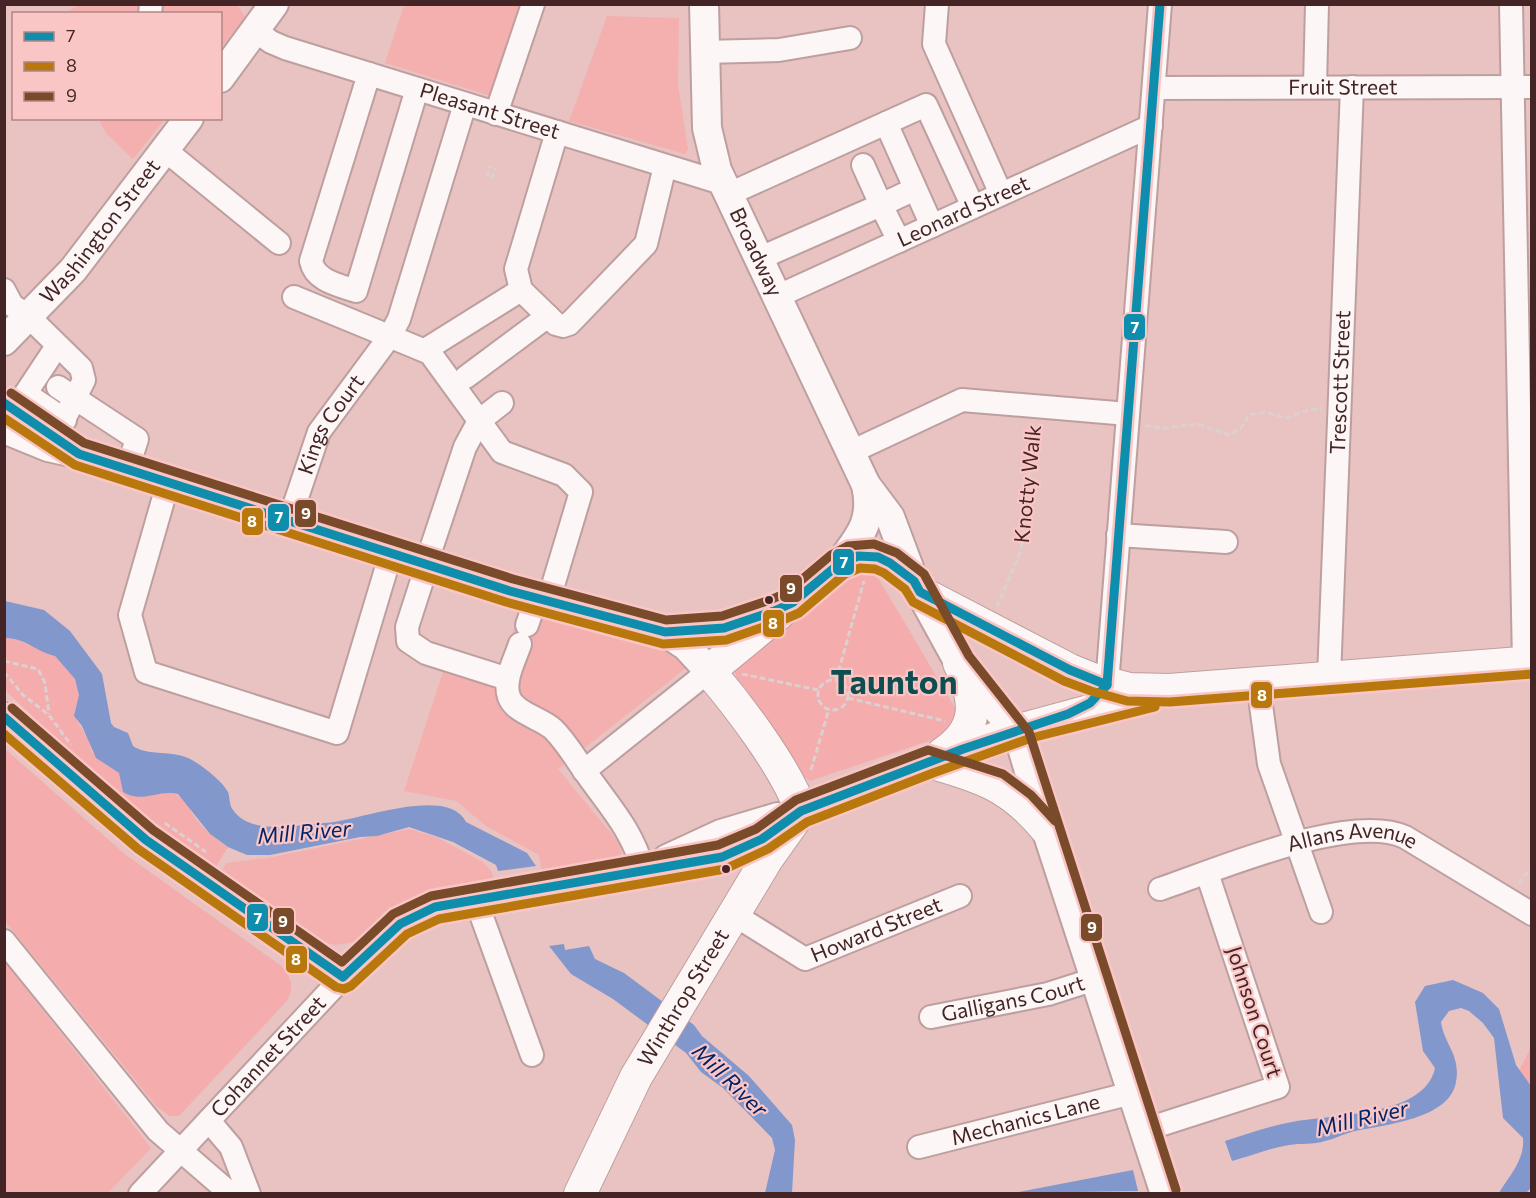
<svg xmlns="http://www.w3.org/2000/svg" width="1536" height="1198" viewBox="0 0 1536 1198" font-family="Commissioner,sans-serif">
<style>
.built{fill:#f3b0af}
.park{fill:#f5acac}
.water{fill:#8297cc}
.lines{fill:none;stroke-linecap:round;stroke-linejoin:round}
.minor-casing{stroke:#be9f9f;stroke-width:26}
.major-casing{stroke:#be9f9f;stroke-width:32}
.highway-casing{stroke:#be9f9f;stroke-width:34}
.path{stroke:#dcd0d0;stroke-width:3;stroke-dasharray:6 3;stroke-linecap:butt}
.minor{stroke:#fcf6f6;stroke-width:22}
.major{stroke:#fcf6f6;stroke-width:28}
.highway{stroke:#fcf6f6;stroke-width:32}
.bus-1-casing{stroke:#fac6c5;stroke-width:14}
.bus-2-casing{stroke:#fac6c5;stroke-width:14}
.bus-3-casing{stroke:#fac6c5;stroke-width:14}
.bus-1{stroke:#0e8eac;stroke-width:9}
.bus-2{stroke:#b8780d;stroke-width:9}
.bus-3{stroke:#7a4b2a;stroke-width:9}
.bus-dot{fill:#442424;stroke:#fac6c5;stroke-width:2}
.labels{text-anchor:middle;stroke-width:4.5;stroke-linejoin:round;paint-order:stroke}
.street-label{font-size:21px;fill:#442424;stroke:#fac6c5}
.water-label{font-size:22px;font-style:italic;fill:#002467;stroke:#fac6c5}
.town-label{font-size:33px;font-weight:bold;fill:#0e4d50;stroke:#fac6c5}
.line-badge{stroke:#fac6c5;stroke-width:2}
.badge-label{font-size:16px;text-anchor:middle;font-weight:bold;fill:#fff}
</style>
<rect width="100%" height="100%" fill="#e8c3c2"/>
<g class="built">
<path d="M80,4H237L245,17L221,48L220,14H64Z"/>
<path d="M404,5H541L507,101L385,63Z"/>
<path d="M607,16L679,18L678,84L688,149L685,154L569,121Z"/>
<path d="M98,119H165L133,159L107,134Z"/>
<path d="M520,607L662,647L691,664L558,769L620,844L622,859L542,873L539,855L486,826L456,801L404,791L445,666L503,667Z"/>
<path d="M409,829L436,837L483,862L491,871L494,879L443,888L404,904L354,942L335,945L317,940L220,875L226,863L273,857Z"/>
<path d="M4,961L151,1148L108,1193H5Z"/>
</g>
<g class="park">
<path d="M874,571L961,718L958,731L810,781L802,775L737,679L734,670L739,662L856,572Z"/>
<path d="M4,638C25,639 36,651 55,656L75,679L80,695L75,711L77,721L88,739L92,752L103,763L119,773L123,791C141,803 164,787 179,796C186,800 189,808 193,815C202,828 214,839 228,847L215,868L153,821L145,820L84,768L80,761L5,690Z"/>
<path d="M5,749L126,855L280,965C291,976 295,987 287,1001L179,1116H170L158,1108L5,921Z"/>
<path d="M1531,1047V1086L1519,1071Z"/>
</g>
<g class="water">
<path d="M5,601L44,610L70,631L102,674L111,723L114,727L128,733L133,746C147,756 173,750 190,759C202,765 222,781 228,792C230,798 229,805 233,810C251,836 297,825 324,823C355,822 448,784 466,822L527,853L536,866L498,871L496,865L453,842L409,827L377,836L360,837L270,855H247L228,847L210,834L178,794C158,789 143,804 123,792L119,773L96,758L82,726L74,716L79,695L75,679L55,656C34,651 28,639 5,638Z"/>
<path d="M564,944L565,950L589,946L595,959L624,973L694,1025L702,1036L749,1076L792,1125L795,1140L792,1193H765L775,1150L772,1138L723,1088L701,1072L686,1053L613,999L571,974L549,946Z"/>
<path d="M1453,980L1483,993L1499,1009L1516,1065L1531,1086L1532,1187L1526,1193H1499C1509,1176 1525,1160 1523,1138L1503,1118L1494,1038L1483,1023L1469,1011L1461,1008L1449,1011L1441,1022C1444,1044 1461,1055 1456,1082C1450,1119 1384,1125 1355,1131C1345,1133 1335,1139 1325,1141C1313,1145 1301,1143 1289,1145C1270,1148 1251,1156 1232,1161L1225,1141C1247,1134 1269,1126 1292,1122C1332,1114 1425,1117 1435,1068L1423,1051L1415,1002L1425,986Z"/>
<path d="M1133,1170L1138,1191L1013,1193Z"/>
</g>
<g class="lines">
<defs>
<g id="minor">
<path d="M937,4L934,44L1001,194"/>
<path d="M1511,4L1524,663"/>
<path d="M150,14L151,4"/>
<path id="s1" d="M256,31L271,42L285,48L725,184"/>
<path d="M704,52L779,50L850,38"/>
<path d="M369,74L311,261C315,281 339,285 356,291L417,89"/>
<path d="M1315,86L1317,4"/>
<path id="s2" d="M1154,88L1532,87"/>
<path d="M496,114L533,4"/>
<path d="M886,123L932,226"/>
<path d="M165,150L279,243"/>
<path d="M729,194L926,105L973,207"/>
<path d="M899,241L881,205L915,189"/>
<path d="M758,259L881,205L863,165"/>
<path d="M4,290L12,305L29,317L81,368L84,380L54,439"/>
<path d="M521,290L516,269L557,132"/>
<path d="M294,297L430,353L502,452L564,475L581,492L548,602"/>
<path id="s3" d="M776,297L1151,126"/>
<path d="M425,350L521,290L556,324L563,326L569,324L646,244L665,166"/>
<path d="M466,377L548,316"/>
<path d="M58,387L137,439L127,470"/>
<path d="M26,394L65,420"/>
<path d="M14,411L57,346"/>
<path d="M851,452L962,400L1128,414"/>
<path d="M168,483L130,615L146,672L337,733L391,553"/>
<path id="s4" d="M289,521L319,432L390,336L399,319L465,104"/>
<path d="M1118,535L1226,542"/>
<path d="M426,564L465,447L479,421L502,403"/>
<path d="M427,565L407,627L408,641L426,653L508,679"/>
<path d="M527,625L536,599"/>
<path d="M520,644C515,660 503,680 509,697C515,713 541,718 553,729C567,743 575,758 586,773C612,810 630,827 644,871"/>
<path id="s5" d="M1329,678L1352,87"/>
<path d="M1258,683L1269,764L1321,912"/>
<path d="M1107,685L1160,4"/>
<path d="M584,771L709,671"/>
<path id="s6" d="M1160,889C1217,870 1350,812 1405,837L1532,914"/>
<path d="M475,898L532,1055"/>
<path id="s7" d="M733,914L805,959L960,896"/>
<path d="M4,941L158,1131L231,1194"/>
<path id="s8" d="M931,1017L1048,994L1095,979"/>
<path d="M209,1121L231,1147L249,1194"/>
<path d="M1144,1130L1278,1087L1207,873"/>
<path id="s9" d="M919,1147L1132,1093"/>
<path id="s10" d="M140,1194L343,977"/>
</g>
<g id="major">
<path id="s11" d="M704,4L707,128L717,170L866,485C874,521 860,536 839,564"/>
<path d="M220,78L274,4"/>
<path id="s12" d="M4,341L73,270L189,118"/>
<path d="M4,403L47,434"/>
<path d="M4,429L48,447L79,454L510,591L665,632L724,628L779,609"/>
<path d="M866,485L890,517L914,581"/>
<path d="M920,592L959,663L1015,731L1021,744L1046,829L1165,1194"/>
<path d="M665,632L686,646L709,671"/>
<path d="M4,717L83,788L146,840L343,977L400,924L435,907L711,860L747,847L793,817"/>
<path d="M667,859L721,834L778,817"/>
</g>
<g id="highway">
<path d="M942,754C980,729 977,701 959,663"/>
<path d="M929,762C980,776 1011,786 1046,829"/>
<path d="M801,811C787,769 738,705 709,671L839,564C868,546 904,563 920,592L1070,670L1095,680L1129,689L1169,690L1532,662"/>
<path d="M801,811L1015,731L1145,696"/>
<path id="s13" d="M580,1194L636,1077L767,859L801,811"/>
</g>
</defs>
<use href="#minor" class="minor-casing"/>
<use href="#major" class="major-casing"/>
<use href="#highway" class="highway-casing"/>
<g class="path">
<path d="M487,177L490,166"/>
<path d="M492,179L495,168"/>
<path d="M1145,426L1165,428L1198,424L1229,435L1241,428L1249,415L1264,412L1287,418L1308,410L1322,409"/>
<path d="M997,607L1021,551L1034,424"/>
<path d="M4,661L38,669L45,683L49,714"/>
<path d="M4,672L23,695L49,715L71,745"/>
<path d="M742,674L818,690"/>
<path d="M836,680L864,581"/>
<circle cx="833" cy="695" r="15"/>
<path d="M848,698L945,721"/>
<path d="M811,770L829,709"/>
<path d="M165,823L206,852"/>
<path d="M1519,884L1532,866"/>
</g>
<use href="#minor" class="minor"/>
<use href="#major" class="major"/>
<use href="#highway" class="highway"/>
<defs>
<g id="bus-1">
<path d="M4,403L79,454L510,591L665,632L724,628L774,611L792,603L839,564L858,556L878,557L890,563L914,581L920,592L1070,670L1107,685"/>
<path d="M4,717L146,840L343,977L400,924L435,907L722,857L762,839L801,811L963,749L1068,714L1090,703L1107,685L1160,4"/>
</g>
<g id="bus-2">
<path d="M4,418L75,465L506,602L663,644L726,640L778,622L799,613L845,574L860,568L875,569L884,573L905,589L913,602L1064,681L1091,691L1127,701L1170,702L1532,674"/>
<path d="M4,734L138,849L336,987L344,989L351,986L407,934L439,919L725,869L768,849L807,822L933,773L1031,738L1155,707"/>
</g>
<g id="bus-3">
<path d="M11,393L84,443L513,579L666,620L722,616L770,600L786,593L831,555L848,546L874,544L897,553L924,574L969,656L1029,732L1176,1190"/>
<path d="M12,708L153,830L342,962L393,914L431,896L718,845L756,829L796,800L928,750L1003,774L1031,795L1055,821"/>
</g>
</defs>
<use href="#bus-1" class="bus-1-casing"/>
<use href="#bus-2" class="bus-2-casing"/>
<use href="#bus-3" class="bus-3-casing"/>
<use href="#bus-1" class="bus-1"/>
<use href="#bus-2" class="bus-2"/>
<use href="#bus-3" class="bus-3"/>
</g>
<g class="bus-dot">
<circle cx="769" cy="600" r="5"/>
<circle cx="726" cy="869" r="5"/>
</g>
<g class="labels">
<g class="street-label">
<text dy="7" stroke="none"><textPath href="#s2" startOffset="189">Fruit Street</textPath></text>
<text dy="7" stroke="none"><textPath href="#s1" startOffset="248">Pleasant Street</textPath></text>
<text dy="7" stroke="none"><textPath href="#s3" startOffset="206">Leonard Street</textPath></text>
<text dy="7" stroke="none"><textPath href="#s12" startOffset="146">Washington Street</textPath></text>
<text dy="7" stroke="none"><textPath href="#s11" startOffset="258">Broadway</textPath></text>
<text dy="7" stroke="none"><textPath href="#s5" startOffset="296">Trescott Street</textPath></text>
<text dy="7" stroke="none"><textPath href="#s4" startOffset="106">Kings Court</textPath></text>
<text transform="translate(1028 484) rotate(-84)" y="7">Knotty Walk</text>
<text dy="7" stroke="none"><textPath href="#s6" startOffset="201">Allans Avenue</textPath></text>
<text dy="7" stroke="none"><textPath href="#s7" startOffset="162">Howard Street</textPath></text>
<text dy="7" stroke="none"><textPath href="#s13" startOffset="222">Winthrop Street</textPath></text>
<text dy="7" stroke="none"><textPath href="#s8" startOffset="84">Galligans Court</textPath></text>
<text transform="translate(1254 1012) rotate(72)" y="7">Johnson Court</text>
<text dy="7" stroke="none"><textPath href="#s10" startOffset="188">Cohannet Street</textPath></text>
<text dy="7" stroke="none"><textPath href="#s9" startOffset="110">Mechanics Lane</textPath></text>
</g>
<g class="water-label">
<text transform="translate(304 832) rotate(-5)" y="8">Mill River</text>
<text transform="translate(730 1080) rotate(44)" y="8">Mill River</text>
<text transform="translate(1362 1118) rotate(-13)" y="8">Mill River</text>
</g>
<g class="town-label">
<text x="894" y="694">Taunton</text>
</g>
</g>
<g class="line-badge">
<rect x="1123" y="313" width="23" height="28" rx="6" fill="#0e8eac"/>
<rect x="294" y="499" width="23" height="29" rx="6" fill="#7a4b2a"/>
<rect x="267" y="503" width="23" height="29" rx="6" fill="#0e8eac"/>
<rect x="241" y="507" width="23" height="29" rx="6" fill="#b8780d"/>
<rect x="832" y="548" width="23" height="28" rx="6" fill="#0e8eac"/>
<rect x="779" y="574" width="24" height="29" rx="6" fill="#7a4b2a"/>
<rect x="762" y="609" width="23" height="29" rx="6" fill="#b8780d"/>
<rect x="1250" y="681" width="23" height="28" rx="6" fill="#b8780d"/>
<rect x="246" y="903" width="23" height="29" rx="6" fill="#0e8eac"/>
<rect x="272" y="907" width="23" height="28" rx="6" fill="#7a4b2a"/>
<rect x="1080" y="913" width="23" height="29" rx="6" fill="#7a4b2a"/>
<rect x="285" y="945" width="23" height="29" rx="6" fill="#b8780d"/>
</g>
<g class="badge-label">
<text x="1135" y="333">7</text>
<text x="306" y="519">9</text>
<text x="279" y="523">7</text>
<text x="252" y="527">8</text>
<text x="844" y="568">7</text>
<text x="791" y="594">9</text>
<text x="773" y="629">8</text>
<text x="1262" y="701">8</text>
<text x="258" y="924">7</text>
<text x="283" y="927">9</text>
<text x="1092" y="933">9</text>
<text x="296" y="965">8</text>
</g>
<rect width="1536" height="1198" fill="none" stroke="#442424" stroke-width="12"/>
<rect x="12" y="12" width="210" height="108" fill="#fac6c5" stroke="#b18585" stroke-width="1.5"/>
<rect x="24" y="32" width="30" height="9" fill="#0e8eac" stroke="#b18585" stroke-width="1.5"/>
<text x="66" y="42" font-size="18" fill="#442424">7</text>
<rect x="24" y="62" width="30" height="9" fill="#b8780d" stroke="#b18585" stroke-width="1.5"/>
<text x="66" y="72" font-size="18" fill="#442424">8</text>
<rect x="24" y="92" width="30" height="9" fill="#7a4b2a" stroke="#b18585" stroke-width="1.5"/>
<text x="66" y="102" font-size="18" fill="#442424">9</text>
</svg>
